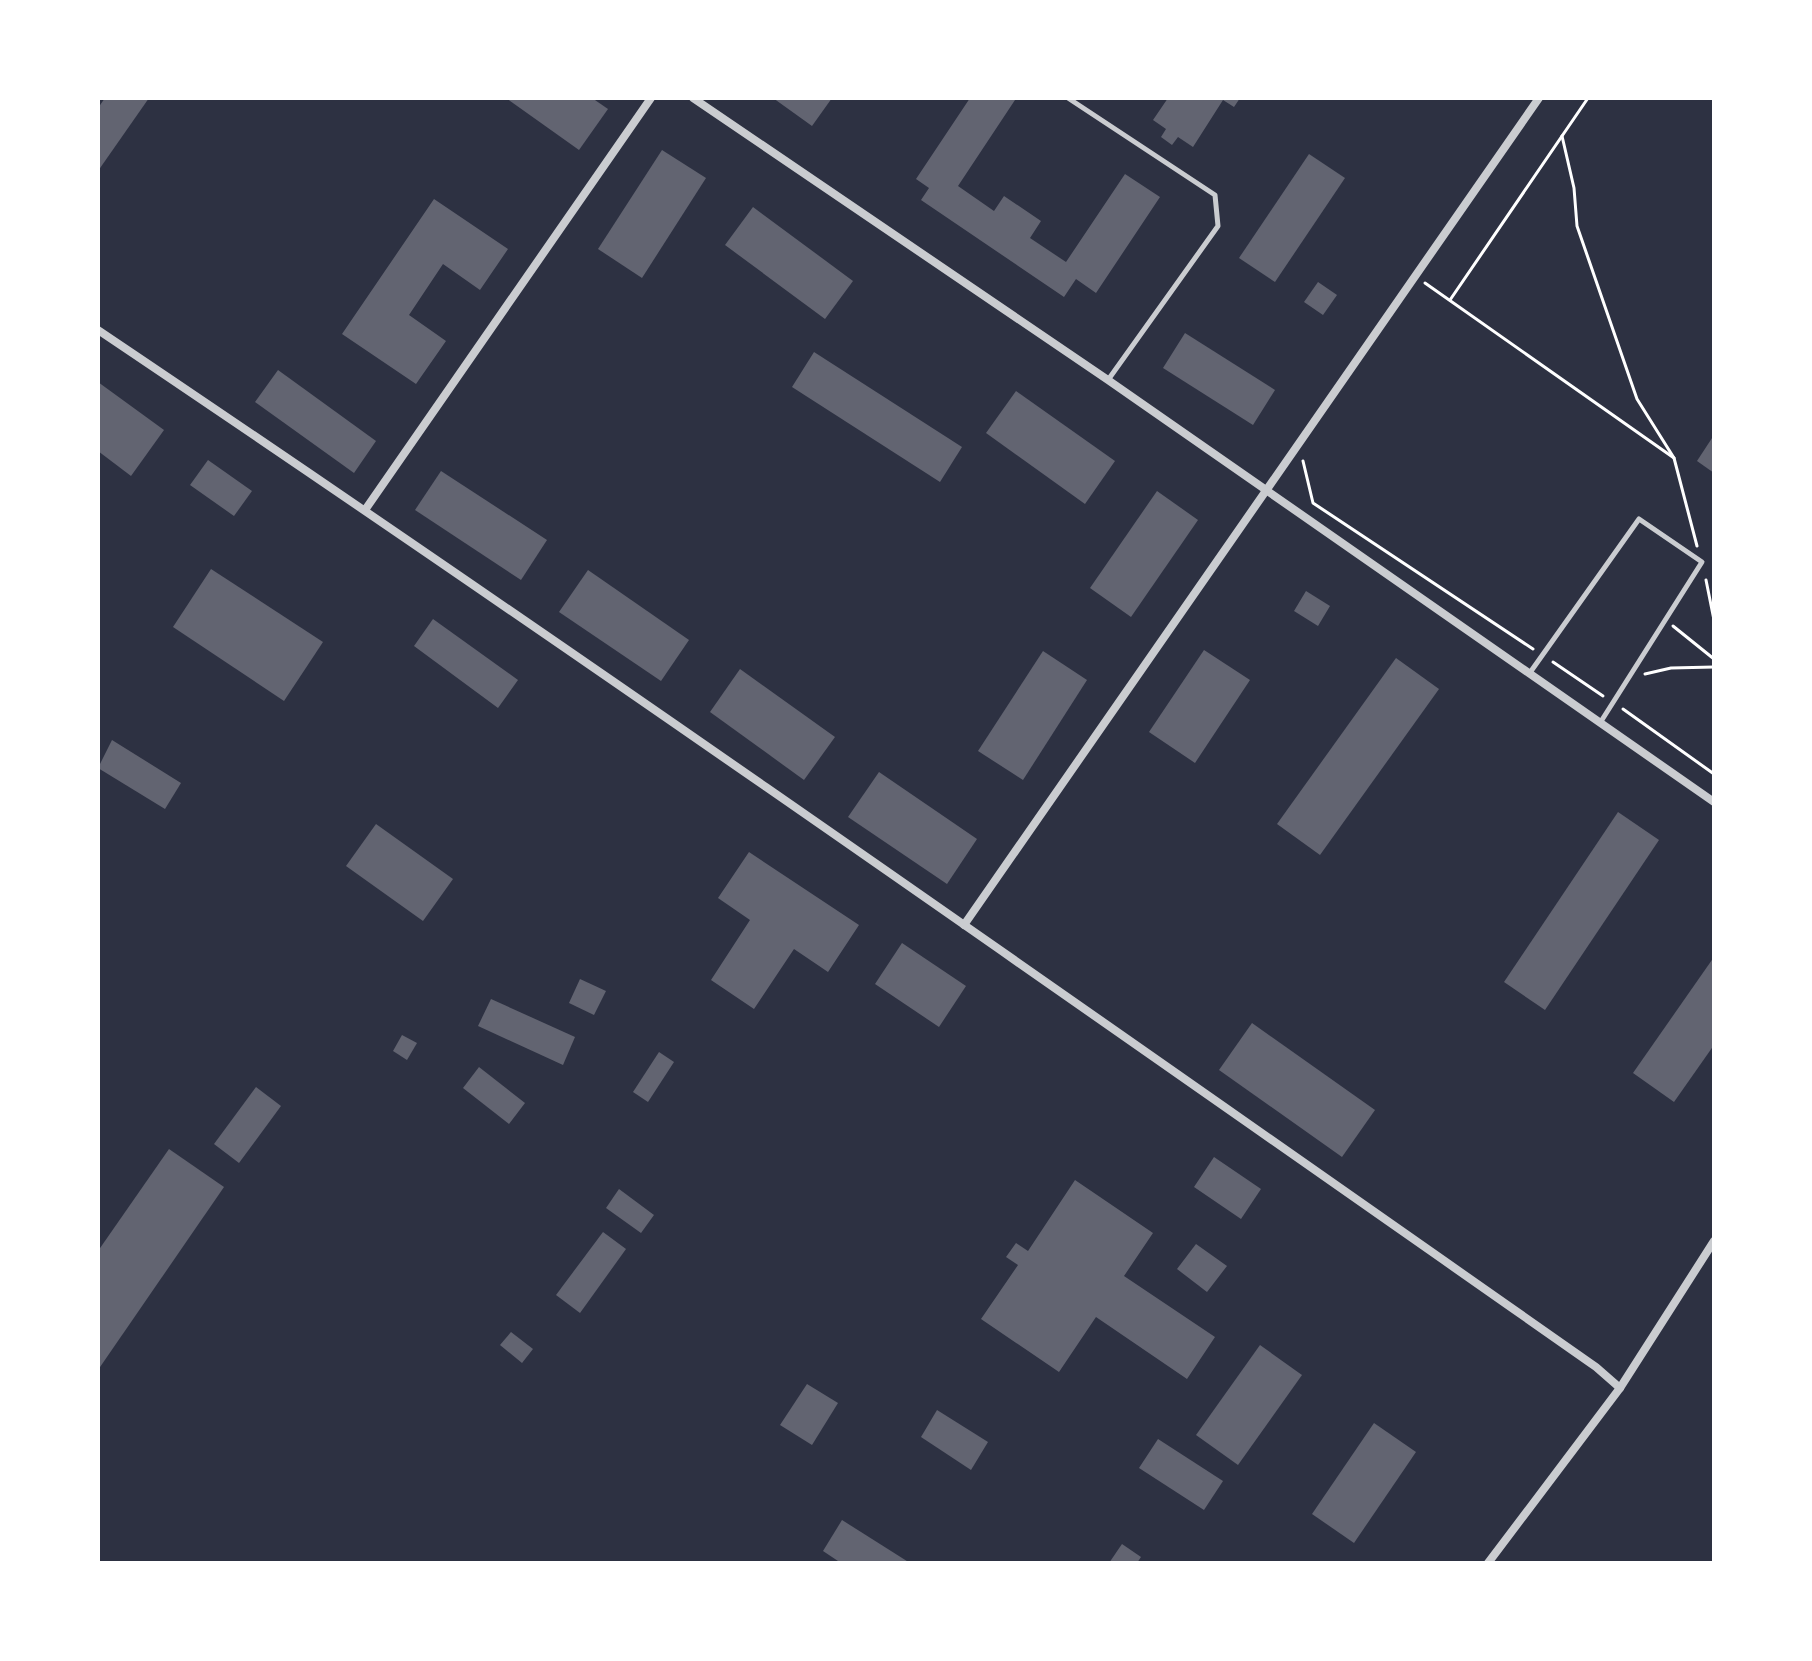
<svg xmlns="http://www.w3.org/2000/svg" width="1812" height="1661" viewBox="0 0 1812 1661" font-family="'Exo 2',sans-serif">
<style>
.building{fill:#626471}
.lines{fill:none;stroke-linecap:round;stroke-linejoin:round}
.path{stroke:#fff;stroke-width:3}
.service{stroke:#caccd0;stroke-width:5}
.minor{stroke:#caccd0;stroke-width:8}
</style>
<rect width="100%" height="100%" fill="#2d3142"/>
<g class="building">
<path d="M105,98H149L98,171V108Z"/>
<path d="M506,98H592L608,109L579,150Z"/>
<path d="M773,98H832L812,126Z"/>
<path d="M970,98L1015,100L958,186L994,211L1004,196L1041,221L1030,238L1066,262L1125,174L1160,197L1096,293L1076,279L1064,297L921,200L929,188L916,179Z"/>
<path d="M1168,98H1240L1234,107L1223,100L1193,147L1178,137L1172,145L1161,137L1166,129L1153,120Z"/>
<path d="M662,150L706,178L642,278L598,249Z"/>
<path d="M1309,154L1345,178L1275,282L1239,258Z"/>
<path d="M434,199L508,249L480,290L443,264L409,315L446,341L416,384L342,334Z"/>
<path d="M753,207L853,281L825,319L725,245Z"/>
<path d="M1318,282L1337,295L1323,315L1304,302Z"/>
<path d="M1185,333L1275,390L1253,425L1163,368Z"/>
<path d="M814,352L962,447L940,482L792,387Z"/>
<path d="M278,370L376,441L354,473L255,402Z"/>
<path d="M98,382L164,430L131,476L98,451Z"/>
<path d="M1016,391L1115,461L1085,504L986,433Z"/>
<path d="M1714,435V473L1697,461Z"/>
<path d="M208,460L252,491L234,516L190,485Z"/>
<path d="M441,471L547,540L521,580L415,510Z"/>
<path d="M1157,491L1198,520L1131,617L1090,588Z"/>
<path d="M211,569L323,642L284,701L173,627Z"/>
<path d="M588,570L689,640L661,681L559,612Z"/>
<path d="M1306,591L1330,606L1318,626L1294,611Z"/>
<path d="M433,619L518,680L498,708L414,646Z"/>
<path d="M1204,650L1250,680L1195,763L1149,732Z"/>
<path d="M1043,651L1087,680L1023,780L978,751Z"/>
<path d="M1396,658L1439,689L1320,855L1277,824Z"/>
<path d="M740,669L835,737L804,780L710,712Z"/>
<path d="M112,740L181,783L165,809L98,768Z"/>
<path d="M879,772L977,839L947,884L848,817Z"/>
<path d="M1618,812L1659,840L1545,1010L1504,982Z"/>
<path d="M376,824L453,879L423,921L346,866Z"/>
<path d="M749,852L859,925L828,972L794,949L754,1009L711,980L750,920L718,898Z"/>
<path d="M902,943L966,986L939,1027L875,984Z"/>
<path d="M1714,957V1045L1674,1102L1633,1073Z"/>
<path d="M580,979L606,991L594,1015L569,1003Z"/>
<path d="M491,999L575,1037L563,1065L478,1026Z"/>
<path d="M1252,1023L1375,1110L1342,1157L1219,1070Z"/>
<path d="M402,1035L417,1043L407,1060L393,1051Z"/>
<path d="M659,1052L674,1062L648,1102L633,1092Z"/>
<path d="M479,1067L525,1103L509,1124L463,1088Z"/>
<path d="M256,1087L281,1106L239,1163L214,1144Z"/>
<path d="M169,1149L224,1187L98,1370V1251Z"/>
<path d="M1214,1157L1261,1189L1241,1219L1194,1187Z"/>
<path d="M1075,1180L1153,1233L1124,1276L1215,1337L1187,1379L1096,1317L1059,1372L981,1319L1018,1265L1006,1257L1016,1243L1028,1251Z"/>
<path d="M619,1189L654,1215L641,1233L606,1208Z"/>
<path d="M603,1232L626,1249L580,1313L556,1295Z"/>
<path d="M1196,1244L1227,1266L1207,1292L1177,1269Z"/>
<path d="M511,1332L533,1349L522,1363L500,1345Z"/>
<path d="M1260,1345L1302,1375L1238,1465L1196,1435Z"/>
<path d="M807,1384L838,1403L812,1445L780,1425Z"/>
<path d="M937,1410L988,1442L971,1470L921,1437Z"/>
<path d="M1374,1423L1416,1452L1354,1543L1312,1514Z"/>
<path d="M1158,1439L1223,1481L1204,1510L1139,1468Z"/>
<path d="M842,1520L910,1563H841L823,1551Z"/>
<path d="M1122,1544L1141,1557L1137,1563H1109Z"/>
</g>
<g class="lines">
<g class="path">
<path d="M1562,136L1574,188L1577,226L1637,399L1674,458L1697,546"/>
<path d="M1425,283L1674,458"/>
<path d="M1450,300L1588,98"/>
<path d="M1303,461L1313,503L1533,649"/>
<path d="M1706,580L1714,620"/>
<path d="M1673,626L1714,659"/>
<path d="M1553,662L1603,696"/>
<path d="M1645,674L1671,668L1714,667"/>
<path d="M1623,709L1714,774"/>
</g>
<g class="service">
<path d="M1068,98L1215,195L1218,226L1108,380"/>
<path d="M1529,674L1639,519L1702,562L1600,723"/>
</g>
<g class="minor">
<path d="M693,98L1108,380L1714,802"/>
<path d="M98,330C602,669 1099,1019 1596,1367L1620,1388"/>
<path d="M365,510L651,98"/>
<path d="M964,925L1539,98"/>
<path d="M1488,1563L1620,1388L1714,1241"/>
</g>
</g>
<rect width="1812" height="1661" fill="none" stroke="#ffffff" stroke-width="200"/>
</svg>
